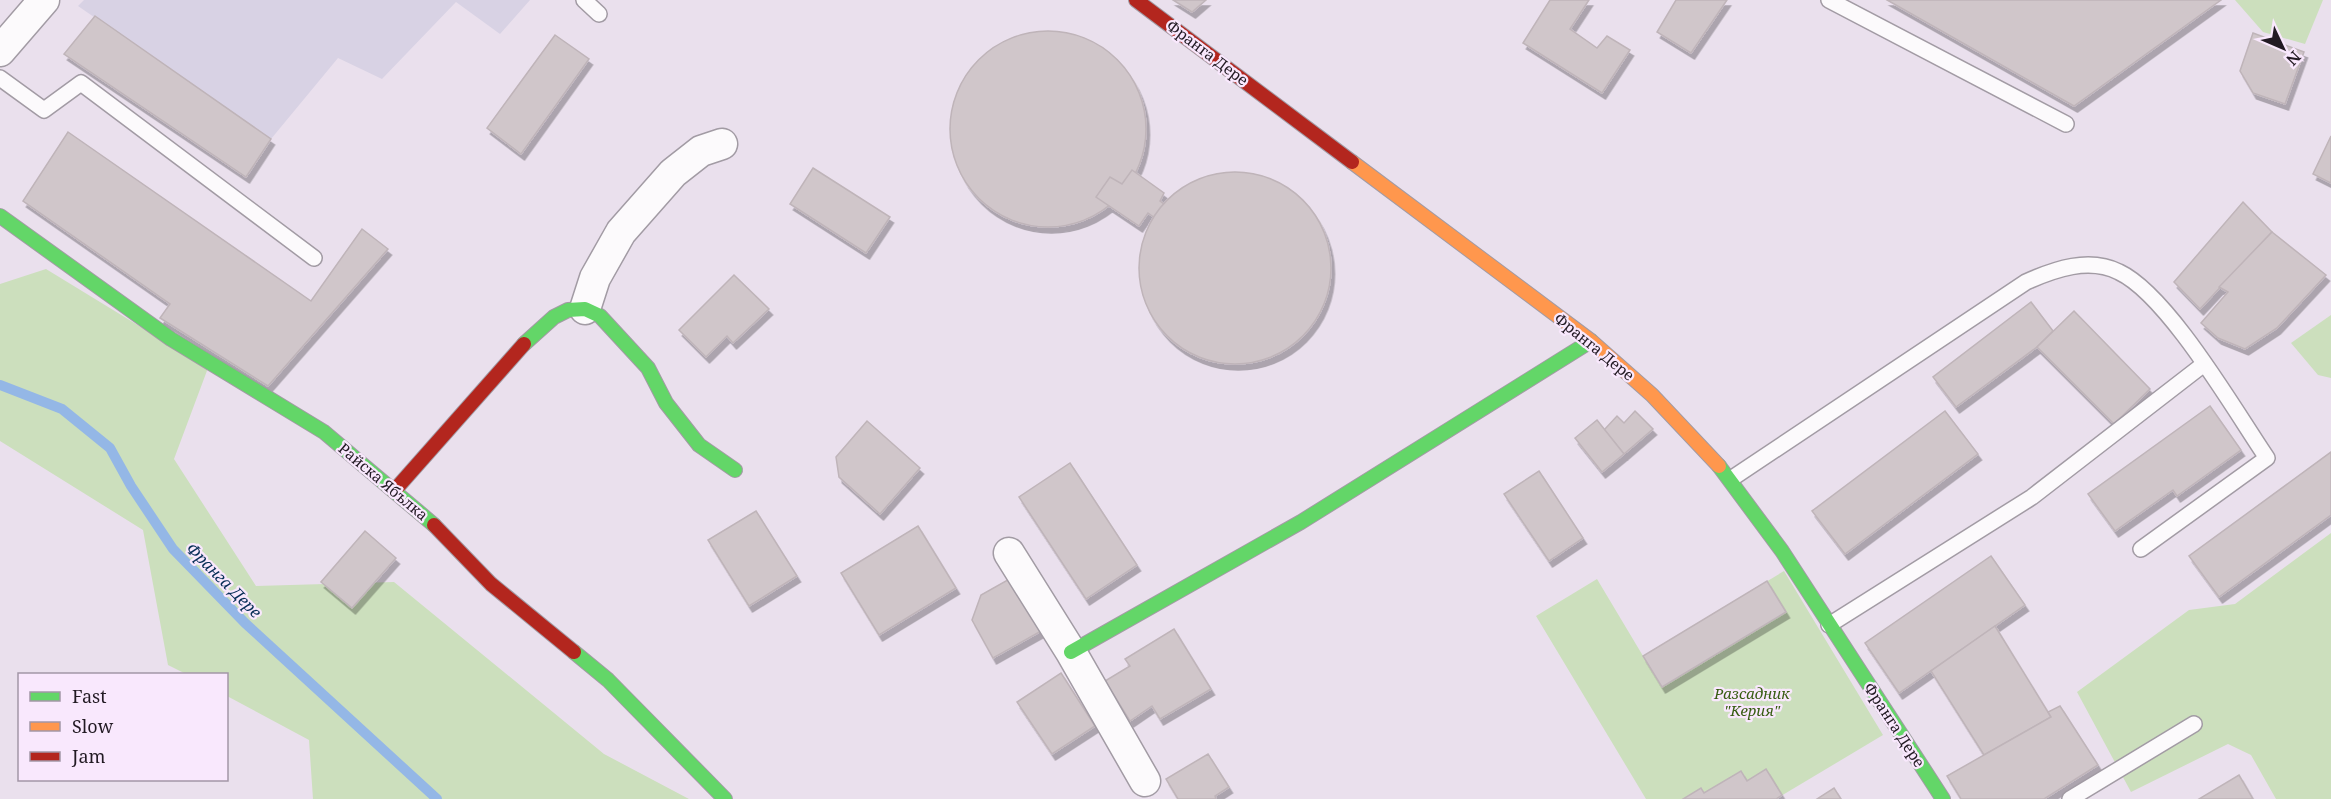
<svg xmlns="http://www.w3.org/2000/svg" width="2331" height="799" viewBox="0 0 2331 799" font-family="'Noto Serif',serif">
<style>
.industrial{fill:#d8d2e4}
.green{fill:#ccdfbd}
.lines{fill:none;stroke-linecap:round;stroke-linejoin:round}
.stream{stroke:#94b7e6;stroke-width:10}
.building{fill:#d0c6ca;stroke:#bfb4b9;stroke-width:1.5;filter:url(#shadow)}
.lane-casing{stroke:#a29ba4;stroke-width:18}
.street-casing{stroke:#a29ba4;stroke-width:33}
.fast-casing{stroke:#a29ba4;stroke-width:16}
.slow-casing{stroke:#a29ba4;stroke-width:16}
.jam-casing{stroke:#a29ba4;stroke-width:16}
.lane{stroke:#fcfafc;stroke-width:15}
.street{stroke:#fcfafc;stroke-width:30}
.fast{stroke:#63d668;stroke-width:14}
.slow{stroke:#ff974d;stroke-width:14}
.jam{stroke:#b3261e;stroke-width:14}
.labels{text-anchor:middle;stroke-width:4.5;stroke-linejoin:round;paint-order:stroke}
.street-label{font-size:15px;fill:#221a23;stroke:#f9e8fd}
.park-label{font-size:15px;font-style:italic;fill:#375d12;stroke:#f9e8fd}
.water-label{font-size:16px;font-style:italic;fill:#062d55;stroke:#f9e8fd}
</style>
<defs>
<filter id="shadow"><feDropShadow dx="3.5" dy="6" stdDeviation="0" flood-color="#0004"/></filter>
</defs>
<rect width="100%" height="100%" fill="#eae0ed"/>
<path class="industrial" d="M84,0H530L500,34L456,2L382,79L338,58L271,139L78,6Z"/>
<g class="green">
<path d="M2235,0H2323L2305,44L2263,32Z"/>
<path d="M46,269L208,368L174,459L256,586L394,582L604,754L689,799H313L309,740L227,696L226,674H186L168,665L143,530L0,441V284Z"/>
<path d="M2331,315V378L2318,375L2291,343Z"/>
<path d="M2331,533V799H2276L2251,755L2228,744L2131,792L2077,692L2189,610L2235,604Z"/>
<path d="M1784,571L1883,735L1776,799H1646L1536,616L1597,579L1643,656Z"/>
</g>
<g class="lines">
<path class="stream" d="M0,385L62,409L110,448L131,486L173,549L245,623L437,799"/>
</g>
<g class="building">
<path d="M1173,0H1206L1192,12Z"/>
<path d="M1550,0H1589L1570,29L1597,48L1607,36L1630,50L1602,93L1523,43Z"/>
<path d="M1676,0H1727L1691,53L1657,32Z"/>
<path d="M1887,0H2221L2074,106Z"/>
<path d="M95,16L271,139L246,177L64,54Z"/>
<circle cx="1048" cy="129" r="98"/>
<path d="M2253,33L2304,52L2285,104L2253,93L2240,71Z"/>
<path d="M555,35L589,59L521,154L487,128Z"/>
<path d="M68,132L311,301L362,229L388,249L268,386L160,318L170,304L23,201Z"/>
<path d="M2331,136V183L2313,174Z"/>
<path d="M813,168L890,217L866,253L790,204Z"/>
<path d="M1132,170L1164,193L1160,201L1169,208L1159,221L1148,213L1139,226L1096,197L1110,177L1122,184Z"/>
<circle cx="1235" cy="268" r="96"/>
<path d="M2243,202L2272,232L2200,309L2174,282Z"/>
<path d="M2272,232L2326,275L2277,328L2245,349L2218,338L2201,323L2228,292L2219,287Z"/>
<path d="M734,275L769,309L733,343L727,336L706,357L679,330Z"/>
<path d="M2031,302L2053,331L2037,347L1956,407L1933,377Z"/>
<path d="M2074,311L2150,389L2114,424L2037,347Z"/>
<path d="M2210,406L2241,450L2177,496L2173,490L2115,531L2088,494Z"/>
<path d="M1635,411L1653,429L1624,454L1604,430L1617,416L1624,423Z"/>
<path d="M1945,411L1978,454L1845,554L1812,511Z"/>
<path d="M1597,420L1624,454L1602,472L1575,438Z"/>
<path d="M867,421L920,468L880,514L839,477L836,457Z"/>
<path d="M2331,452V515L2219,597L2189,556Z"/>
<path d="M1070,463L1137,565L1086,599L1019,497Z"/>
<path d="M1539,471L1583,538L1549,561L1504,494Z"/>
<path d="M756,511L797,576L749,606L708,540Z"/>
<path d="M918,526L956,588L879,635L841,573Z"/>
<path d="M365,531L396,558L352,608L321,582Z"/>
<path d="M1991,556L2025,605L1899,693L1865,643Z"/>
<path d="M1013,577L1043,630L993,658L972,620L981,595Z"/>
<path d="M1767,581L1786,612L1662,687L1643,656Z"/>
<path d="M1995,626L2051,717L1984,755L1931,671Z"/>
<path d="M1174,629L1211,689L1160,719L1152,706L1130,721L1105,681L1130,666L1125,659Z"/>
<path d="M1061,673L1095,726L1052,754L1017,702Z"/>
<path d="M2060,706L2098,765L2044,799H1961L1947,776L2051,717L2048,712Z"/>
<path d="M1208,754L1229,787L1215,796L1216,799H1178L1166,779Z"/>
<path d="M1766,769L1782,795L1776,799H1683L1701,788L1704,793L1741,771L1747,781Z"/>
<path d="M2239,775L2253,799H2199Z"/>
<path d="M1834,788L1841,799H1817Z"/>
</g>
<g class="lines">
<defs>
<g id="lane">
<path d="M584,0L599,14"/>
<path d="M1829,0L2066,124"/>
<path d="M0,78L44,110L81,83L314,258"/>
<path d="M1731,479L2026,282C2055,269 2089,257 2119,272C2168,295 2235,411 2267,458L2141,549"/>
<path d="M1829,625L2032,497L2204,364"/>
<path d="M2070,799L2194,724"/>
</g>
<g id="street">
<path d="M0,51L44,0"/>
<path d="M585,309L595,278L621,232L673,173L701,151L722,144"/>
<path d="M1009,553L1071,652L1145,781"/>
</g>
<g id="fast">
<path d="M0,216L171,339L324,432L434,525"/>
<path d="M524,344L554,317L568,310L585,309L600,316L648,368L666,403L699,445L735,470"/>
<path d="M1719,466L1782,551L1943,799"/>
<path d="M574,652L608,680L725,799"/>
<path d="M1071,652L1301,522L1591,341"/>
</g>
<path id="slow" d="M1352,162L1591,341L1652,395L1719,466"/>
<g id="jam">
<path d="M1136,0L1352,162"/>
<path d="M394,491L524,344"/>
<path d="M434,525L491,584L574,652"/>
</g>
</defs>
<use href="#lane" class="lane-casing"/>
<use href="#street" class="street-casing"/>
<use href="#fast" class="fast-casing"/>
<use href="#slow" class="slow-casing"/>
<use href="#jam" class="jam-casing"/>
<use href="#lane" class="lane"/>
<use href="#street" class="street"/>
<use href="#fast" class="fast"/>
<use href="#slow" class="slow"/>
<use href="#jam" class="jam"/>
</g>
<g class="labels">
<g class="street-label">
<text transform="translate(1207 53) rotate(37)" y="5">Франга Дере</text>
<text transform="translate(1594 347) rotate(39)" y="5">Франга Дере</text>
<text transform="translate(383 482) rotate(40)" y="5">Райска Ябълка</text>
<text transform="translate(1894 725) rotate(57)" y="5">Франга Дере</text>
</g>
<g class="park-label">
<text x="1752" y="699">Разсадник<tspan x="1752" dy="17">"Керия"</tspan></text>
</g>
<g class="water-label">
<text transform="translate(224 580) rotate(45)" y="6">Франга Дере</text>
</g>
</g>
<rect x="18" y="673" width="210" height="108" fill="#f9e8fd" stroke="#a396a6" stroke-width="1.5"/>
<rect x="30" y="692" width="30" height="9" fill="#63d668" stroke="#a396a6" stroke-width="1.5"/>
<text x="72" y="703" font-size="18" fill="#221a23">Fast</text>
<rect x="30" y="722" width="30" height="9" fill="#ff974d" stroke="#a396a6" stroke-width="1.5"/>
<text x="72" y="733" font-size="18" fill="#221a23">Slow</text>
<rect x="30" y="752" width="30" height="9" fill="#b3261e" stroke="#a396a6" stroke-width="1.5"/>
<text x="72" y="763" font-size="18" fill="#221a23">Jam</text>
<g transform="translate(2283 48) rotate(134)" stroke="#f9e8fd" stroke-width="4.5" paint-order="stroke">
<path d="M0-4.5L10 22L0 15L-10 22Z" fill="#221a23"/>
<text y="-9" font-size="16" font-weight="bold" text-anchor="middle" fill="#221a23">N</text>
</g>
</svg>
